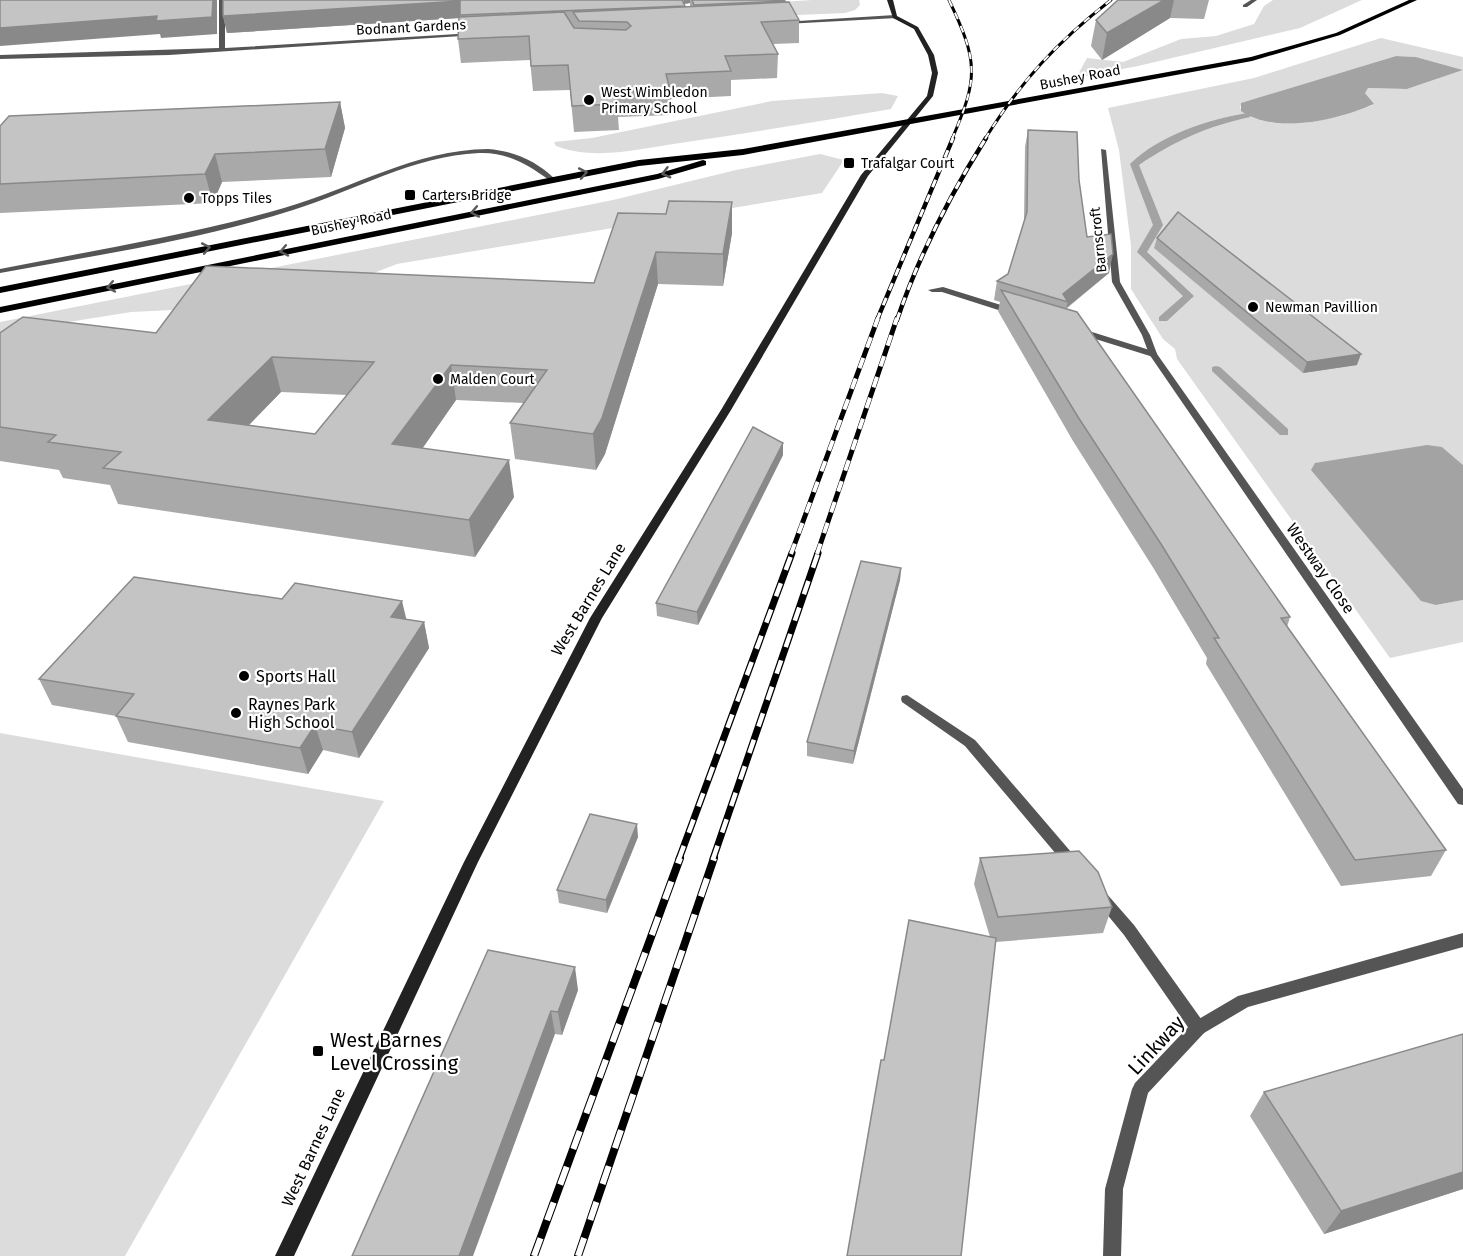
<svg xmlns="http://www.w3.org/2000/svg" width="1463" height="1256" viewBox="0 0 1463 1256" font-family="'Fira Sans',sans-serif">
<style>
.green{fill:#dcdcdc;fill-rule:evenodd}
.water{fill:#a3a3a3}
.lines{fill:none;stroke-linecap:round;stroke-linejoin:round}
.stream{fill:#a3a3a3;fill-rule:evenodd}
.service{fill:#555;fill-rule:evenodd}
.minor{fill:#555;fill-rule:evenodd}
.secondary{fill:#222;fill-rule:evenodd}
.primary{fill:#000;fill-rule:evenodd}
.rail-far4-casing{stroke:#000;stroke-width:3}
.rail-far3-casing{stroke:#000;stroke-width:4.5}
.rail-far2-casing{stroke:#000;stroke-width:5}
.rail-far1-casing{stroke:#000;stroke-width:7}
.rail-casing{stroke:#000;stroke-width:8}
.rail-far4{stroke:#fff;stroke-width:2;stroke-dasharray:7;stroke-linecap:butt}
.rail-far3{stroke:#fff;stroke-width:3;stroke-dasharray:8;stroke-linecap:butt}
.rail-far2{stroke:#fff;stroke-width:4;stroke-dasharray:11;stroke-linecap:butt}
.rail-far1{stroke:#fff;stroke-width:4.5;stroke-dasharray:14;stroke-linecap:butt}
.rail{stroke:#fff;stroke-width:6;stroke-dasharray:19;stroke-linecap:butt}
.wall{fill:#a9a9a9;fill-rule:evenodd}
.shaded-wall{fill:#898989}
.building{fill:#c4c4c4;stroke:#898989;stroke-width:1.5;fill-rule:evenodd}
.oneway{stroke:#595959}
.poi-dot{fill:#000;stroke:#fff;stroke-width:2}
.labels{text-anchor:middle;stroke-width:4.5;stroke-linejoin:round;paint-order:stroke}
.far-street-label{font-size:14px;fill:#000;stroke:#fff}
.far-poi-label{font-size:14px;fill:#000;stroke:#fff;text-anchor:start}
.street-label{font-size:16px;fill:#000;stroke:#fff}
.poi-label{font-size:16px;fill:#000;stroke:#fff;text-anchor:start}
.near-poi-label{font-size:20px;fill:#000;stroke:#fff;text-anchor:start}
.near-street-label{font-size:20px;fill:#000;stroke:#fff}
</style>
<rect width="100%" height="100%" fill="#fff"/>
<g class="green">
<path d="M812,0H859L860,5L855,10L845,13L725,18L717,6Z"/>
<path d="M1273,0H1362L1300,28L1138,66L1076,78L1087,58L1123,62L1181,39L1216,36L1254,24L1264,6Z"/>
<path d="M1381,38L1463,57V465L1442,447L1436,605L1463,600V642L1390,658L1177,359L1175,349L1163,339L1131,289V246L1119,150L1108,108L1254,78ZM1396,56L1416,57L1463,70L1407,89L1368,88L1364,91L1373,105C1340,118 1269,138 1240,108L1242,103Z"/>
<path d="M882,93L898,96L891,109C823,121 755,132 687,142C646,147 596,162 556,146L554,142L592,138L772,101Z"/>
<path d="M820,154L844,160L822,193L397,264L353,281L193,309L131,312L0,333V322L613,200L736,170Z"/>
<path d="M0,733L384,801L125,1256H0Z"/>
</g>
<g class="water">
<path d="M1396,56L1416,57L1463,70L1407,89L1368,88L1365,93L1374,104C1338,120 1276,135 1241,111V103Z"/>
<path d="M1427,445L1442,447L1463,465V600L1436,605L1421,601L1311,470L1315,463Z"/>
</g>
<g class="lines">
<g class="stream">
<path d="M1247,113H1250V117C1208,126 1174,141 1139,165L1163,225L1147,252L1194,296L1167,321H1159V317L1183,296L1137,252L1153,225L1130,164C1160,135 1207,120 1247,113Z"/>
<path d="M1216,366L1220,367L1288,429V435H1280L1212,371V367Z"/>
</g>
<g class="service">
<path d="M943,287L1017,310L1018,312L1014,315L942,292H932L928,290Z"/>
<path d="M1076,327L1156,352L1157,354L1153,357L1150,356L1073,332V328Z"/>
<path d="M907,695L975,740L1077,859L1079,863L1077,867L1072,869L1067,867L965,746L902,702L901,699L902,696Z"/>
<path d="M1101,891L1106,893L1134,925L1204,1023L1206,1028L1204,1033L1198,1035L1192,1033L1124,935L1096,901L1094,897L1096,893Z"/>
</g>
<g class="minor">
<path d="M219,0H225V48L474,33L477,35L169,55L0,59V55L219,48Z"/>
<path d="M1251,0H1257L1247,7H1243V5Z"/>
<path d="M895,15L897,18L785,24L782,22Z"/>
<path d="M488,149C514,151 536,161 555,179L549,180C527,164 507,152 479,153C413,156 354,191 293,210C198,240 98,255 0,273V269C95,250 191,235 284,208C353,188 415,150 488,149Z"/>
<path d="M1101,149L1106,150L1120,282L1150,335L1157,354L1463,789V805L1458,804L1149,354L1142,335L1112,282Z"/>
<path d="M1463,933V947L1248,1007L1204,1033L1148,1093L1123,1189L1121,1256H1103L1105,1189L1132,1089L1135,1083L1192,1023L1238,996Z"/>
</g>
<path class="secondary" d="M887,0H893L897,16L918,27L934,55L938,73L933,96L868,176L731,410L602,618L478,862L294,1256H275L464,862L590,618L721,410L861,175L927,96L932,73L928,55L914,29L893,18Z"/>
<g class="primary">
<path d="M1409,0H1417L1340,35L1252,61L743,155L639,166L0,293V287L639,160L743,149L1251,57L1336,33Z"/>
<path d="M703,160L706,161V165L658,179L0,313V307L657,174Z"/>
</g>
<defs>
<g id="rail-far4">
<path d="M949,0C978,61 979,77 952,139"/>
<path d="M985,139C1021,81 1057,42 1111,0"/>
</g>
<g id="rail-far3">
<path d="M877,320L953,138"/>
<path d="M897,320C919,255 950,195 986,138"/>
</g>
<g id="rail-far2">
<path d="M791,554L878,318"/>
<path d="M817,554L897,318"/>
</g>
<g id="rail-far1">
<path d="M679,859L792,553"/>
<path d="M713,859L818,553"/>
</g>
<g id="rail">
<path d="M534,1256L680,858"/>
<path d="M578,1256L714,858"/>
</g>
</defs>
<use href="#rail-far4" class="rail-far4-casing"/>
<use href="#rail-far3" class="rail-far3-casing"/>
<use href="#rail-far2" class="rail-far2-casing"/>
<use href="#rail-far1" class="rail-far1-casing"/>
<use href="#rail" class="rail-casing"/>
<use href="#rail-far4" class="rail-far4"/>
<use href="#rail-far3" class="rail-far3"/>
<use href="#rail-far2" class="rail-far2"/>
<use href="#rail-far1" class="rail-far1"/>
<use href="#rail" class="rail"/>
</g>
<g class="wall">
<path d="M223,0H784L785,2L799,20V43L773,44L778,54L777,78L731,80V96L671,99V115L618,117L619,130L574,132L570,90L533,91L530,60L461,63L458,39L459,18L227,33L223,16ZM690,3V7H685L684,4Z"/>
<path d="M1118,0H1209L1204,19L1170,18L1102,60L1091,46L1096,20Z"/>
<path d="M340,102L345,128L331,177L222,182L213,203L0,213V126Z"/>
<path d="M1028,130L1079,180L1087,237L1109,273L1066,309L1290,617L1287,627L1446,850L1431,876L1341,886L1206,664L1207,658L1154,569L1073,441L998,311L1000,302L994,300L997,281L1008,274L1024,221L1025,147Z"/>
<path d="M618,213L732,233L723,286L658,284L605,454L596,470L515,459L510,423L524,403L456,400L422,448L514,497L475,557L118,504L110,485L63,478L59,470L0,461V333H156L594,283ZM281,392L347,395L315,434L249,425Z"/>
<path d="M1157,238L1357,365L1303,373L1154,248Z"/>
<path d="M783,443V455L698,625L657,616L656,603Z"/>
<path d="M901,568L900,580L853,764L807,756V742Z"/>
<path d="M406,619L424,622L429,648L359,758L323,750L308,774L128,742L116,716L52,705L39,679Z"/>
<path d="M638,837L607,913L559,903L557,890Z"/>
<path d="M980,858L1112,907L1103,933L996,942L884,1060L990,937L974,884Z"/>
<path d="M488,950L578,990L562,1035L555,1034Z"/>
<path d="M1264,1092L1463,1189L1324,1234L1250,1116Z"/>
</g>
<g class="shaded-wall">
<path d="M213,0H217V34L161,38L160,34L0,46V19L157,16Z"/>
<path d="M684,0H690V3L684,4Z"/>
<path d="M1164,0H1174L1170,18L1102,60L1107,33Z"/>
<path d="M460,1V18L227,33L223,16Z"/>
<path d="M340,102L345,128L331,177L325,149Z"/>
<path d="M215,154L222,182L213,203L205,174Z"/>
<path d="M732,202V233L723,286V254Z"/>
<path d="M656,252L658,284L605,454L596,470L593,434Z"/>
<path d="M1113,254L1109,273L1066,308L1068,302L1063,294Z"/>
<path d="M1361,354L1357,365L1303,373L1307,362Z"/>
<path d="M272,357L281,392L219,456L208,420Z"/>
<path d="M451,365L456,400L400,481L392,444Z"/>
<path d="M783,443V455L698,625L697,612Z"/>
<path d="M509,460L514,497L475,557L469,520Z"/>
<path d="M901,568L900,580L853,764L854,751Z"/>
<path d="M402,601L408,626L391,617Z"/>
<path d="M424,622L429,648L359,758L352,732Z"/>
<path d="M315,725L323,750L308,774L300,748Z"/>
<path d="M637,824L638,837L607,913L606,900Z"/>
<path d="M575,967L578,990L562,1035L558,1012Z"/>
<path d="M551,1011L555,1034L473,1256H459Z"/>
<path d="M1463,1172V1189L1324,1234L1341,1211Z"/>
</g>
<g class="building">
<path d="M0,0H213L212,17L156,21L157,16L0,28Z"/>
<path d="M223,0H682L685,6L460,15V1L223,16Z"/>
<path d="M692,0H784L785,1L694,5Z"/>
<path d="M1118,0H1164L1107,33L1096,20Z"/>
<path d="M789,2L799,20L761,22L778,54L725,56L731,71L666,74L670,90L615,92L617,104L572,106L568,65L531,66L529,36L458,39L459,17L564,12L574,28L626,30L631,26L627,22L579,21L573,12Z"/>
<path d="M340,102L325,149L215,154L205,174L0,184V126L9,116Z"/>
<path d="M1028,130L1077,132L1079,180L1087,237L1111,234L1113,254L1063,294L1068,302L997,281L1008,274L1027,212Z"/>
<path d="M669,201L732,202L723,254L656,252L602,418L593,434L510,423L547,370L451,365L392,444L509,460L469,520L103,468L121,452L48,442L56,435L0,427V333L23,317L156,333L206,266L594,283L618,213L666,214ZM272,357L374,362L315,434L208,420Z"/>
<path d="M1178,212L1361,354L1307,362L1157,238Z"/>
<path d="M1001,290L1077,312L1290,617L1281,618L1446,850L1355,860L1214,638H1219L1161,544L1078,417Z"/>
<path d="M753,427L783,443L697,612L656,603Z"/>
<path d="M861,561L901,568L854,751L807,742Z"/>
<path d="M134,577L282,599L295,583L402,601L391,617L424,622L352,732L315,725L300,748L116,716L134,694L39,679Z"/>
<path d="M590,814L637,824L606,900L557,890Z"/>
<path d="M1079,851L1098,872L1112,907L998,917L980,858Z"/>
<path d="M909,920L996,938L961,1256H847L881,1060H884Z"/>
<path d="M488,950L575,967L558,1012L551,1011L459,1256H352Z"/>
<path d="M1463,1034V1172L1341,1211L1264,1092Z"/>
</g>
<defs><path id="oneway-chevron" d="M-2-3.5L2.5 0L-2 3.5" fill="none" stroke-width="1.6" stroke-linecap="round" stroke-linejoin="round" transform="scale(1.5)"/></defs>
<g class="oneway">
<use href="#oneway-chevron" transform="translate(583 173) rotate(-11)"/>
<use href="#oneway-chevron" transform="translate(666 173) rotate(165)"/>
<use href="#oneway-chevron" transform="translate(475 212) rotate(169)"/>
<use href="#oneway-chevron" transform="translate(206 248) rotate(-11)"/>
<use href="#oneway-chevron" transform="translate(284 251) rotate(168)"/>
<use href="#oneway-chevron" transform="translate(111 287) rotate(168)"/>
</g>
<g class="poi-dot">
<circle cx="589" cy="100" r="6"/>
<rect x="843" y="157" width="12" height="12" rx="3"/>
<rect x="404" y="189" width="12" height="12" rx="3"/>
<circle cx="189" cy="198" r="6"/>
<circle cx="1253" cy="307" r="6"/>
<circle cx="438" cy="379" r="6"/>
<circle cx="244" cy="676" r="6"/>
<circle cx="236" cy="713" r="6"/>
<rect x="312" y="1045" width="12" height="12" rx="3"/>
</g>
<g class="labels">
<g class="far-street-label">
<text transform="translate(411 27) rotate(-3)" y="5">Bodnant Gardens</text>
<text transform="translate(1080 77) rotate(-11)" y="5">Bushey Road</text>
<text transform="translate(351 222) rotate(-12)" y="5">Bushey Road</text>
<text transform="translate(1098 240) rotate(-96)" y="5">Barnscroft</text>
</g>
<g class="far-poi-label">
<text x="601" y="97">West Wimbledon<tspan x="601" dy="16">Primary School</tspan></text>
<text x="861" y="168">Trafalgar Court</text>
<text x="422" y="200">Carters Bridge</text>
<text x="201" y="203">Topps Tiles</text>
<text x="1265" y="312">Newman Pavillion</text>
<text x="450" y="384">Malden Court</text>
</g>
<g class="street-label">
<text transform="translate(1321 568) rotate(55)" y="6">Westway Close</text>
<text transform="translate(588 599) rotate(-59)" y="6">West Barnes Lane</text>
<text transform="translate(313 1147) rotate(-65)" y="6">West Barnes Lane</text>
</g>
<g class="poi-label">
<text x="256" y="682">Sports Hall</text>
<text x="248" y="710">Raynes Park<tspan x="248" dy="18">High School</tspan></text>
</g>
<g class="near-poi-label">
<text x="330" y="1047">West Barnes<tspan x="330" dy="23">Level Crossing</tspan></text>
</g>
<g class="near-street-label">
<text transform="translate(1156 1045) rotate(-47)" y="7">Linkway</text>
</g>
</g>
</svg>
